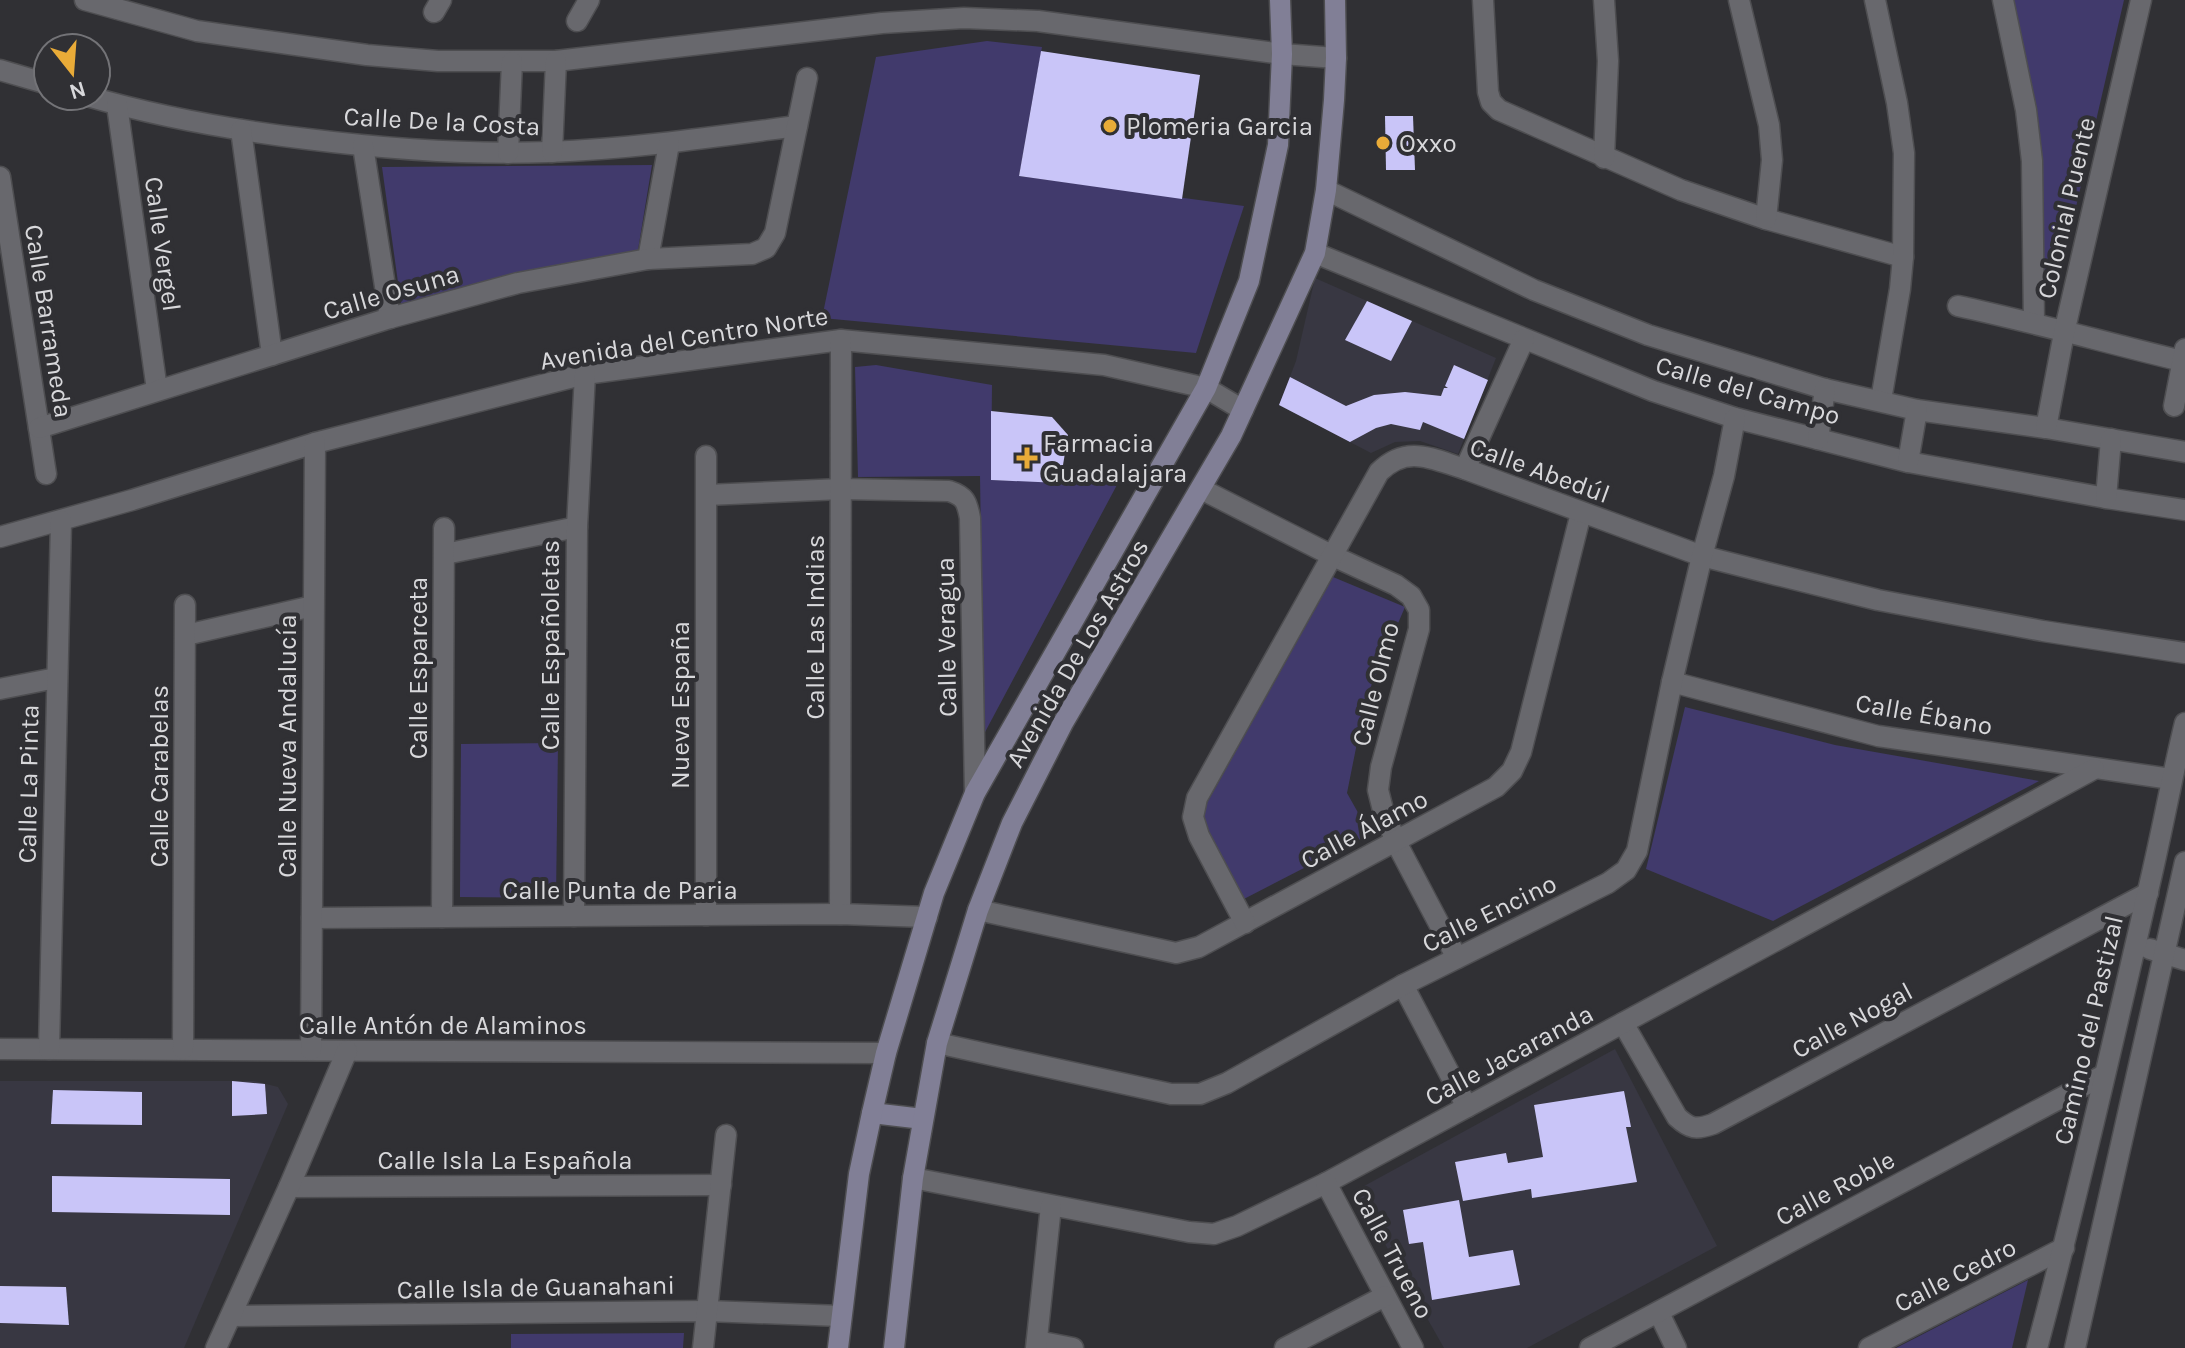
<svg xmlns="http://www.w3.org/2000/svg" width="2185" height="1348" viewBox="0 0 2185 1348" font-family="Karla,sans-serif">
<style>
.built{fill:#383742}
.green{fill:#413a6c}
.building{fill:#c9c5f8}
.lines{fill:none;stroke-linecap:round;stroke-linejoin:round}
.minor-casing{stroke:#4e4e51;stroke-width:23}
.secondary-casing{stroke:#4e4e51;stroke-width:23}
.minor{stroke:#68686d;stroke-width:20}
.secondary{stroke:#817f96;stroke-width:20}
.poi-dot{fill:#e9ab38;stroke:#303034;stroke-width:3}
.labels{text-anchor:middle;stroke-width:8;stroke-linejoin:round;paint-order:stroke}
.street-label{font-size:26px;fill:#d8d8db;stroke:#303034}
.poi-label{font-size:26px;fill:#d8d8db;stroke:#303034;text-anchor:start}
</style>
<rect width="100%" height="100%" fill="#303034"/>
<g class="built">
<path d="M1315,278L1496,358L1458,454L1420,441L1395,442L1371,453L1279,405L1296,361Z"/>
<path d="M1615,1049L1717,1246L1527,1348H1444L1355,1191Z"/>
<path d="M0,1081H254L278,1087L288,1104L184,1348H0Z"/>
</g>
<g class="green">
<path d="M2013,0H2124L2060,276L2041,271L2043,190L2036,109Z"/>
<path d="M987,41L1042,47L1019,176L1244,206L1196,353L822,318L876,57Z"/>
<path d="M652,165L638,250L522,272L401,304L382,167Z"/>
<path d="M876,365L992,385L991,480L1118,483L984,734L980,476L858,477L855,367Z"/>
<path d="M1333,577L1405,607L1366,698L1347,793L1370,834L1242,900L1198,819Z"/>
<path d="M1685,707L1835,745L2039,781L1773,921L1646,869Z"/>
<path d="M558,743L556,898L460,897L461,744Z"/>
<path d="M2028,1280L2012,1348H1896Z"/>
<path d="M684,1333L683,1348H511V1334Z"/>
</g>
<g class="building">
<path d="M1041,51L1200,75L1182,199L1019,176Z"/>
<path d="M1385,116H1413L1415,170H1386Z"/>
<path d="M1367,301L1412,321L1391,361L1345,340Z"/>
<path d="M1454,365L1488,380L1464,439L1423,422L1420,430L1391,424L1376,428L1350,442L1279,405L1290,377L1346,406L1374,395L1405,392L1441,396L1444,388H1448L1445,386Z"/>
<path d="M991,411L1052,417L1068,435L1060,483L991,480Z"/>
<path d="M232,1081L265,1084L267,1114L232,1116Z"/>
<path d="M53,1090L142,1092V1125L51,1124Z"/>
<path d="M1624,1091L1631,1127H1626L1637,1182L1532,1198L1531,1189L1463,1201L1455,1162L1506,1153L1508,1163L1543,1157L1534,1105Z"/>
<path d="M52,1176L230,1179V1215L52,1212Z"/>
<path d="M1459,1200L1469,1257L1513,1250L1520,1285L1432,1300L1423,1242L1409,1244L1403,1210Z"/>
<path d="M0,1286L66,1287L69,1325L0,1323Z"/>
</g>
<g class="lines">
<defs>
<g id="minor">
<path d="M85,0L197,31L367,55L438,61H556L882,23L964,18L1038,21L1282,54L1336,58"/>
<path d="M1483,0L1488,92L1491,102L1499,110L1681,190L1766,219L1903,257"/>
<path d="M1739,0L1769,125L1772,160L1766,219"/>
<path d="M1875,0L1897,103L1904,153L1903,257L1900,289L1881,400"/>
<path d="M2003,0L2026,110L2032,161L2034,323"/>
<path d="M434,12L441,0"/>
<path d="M577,21L589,0"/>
<path d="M0,70L48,84"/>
<path d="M87,96C159,117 233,130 307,139C387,149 469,155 549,152C632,149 714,137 797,126"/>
<path d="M117,105L157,390"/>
<path d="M241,130L272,355"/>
<path d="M363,146L390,318"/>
<path d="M552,152L556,61"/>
<path d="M508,153L512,62"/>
<path d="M1604,158L1608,61L1604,0"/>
<path d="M0,177L46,474"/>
<path d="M1326,190L1534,290L1648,335L1825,389L1917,410L2046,428L2185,452"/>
<path d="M1315,253L1653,391L1735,418L1908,462L2106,498L2185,510"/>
<path d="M648,259L669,144"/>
<path d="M1958,306C2033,322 2107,343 2182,361"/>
<path d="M2174,406L2185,349"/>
<path d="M39,428L390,318L518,283L648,259L752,254L766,248L775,233L807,78"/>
<path d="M2046,428L2064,333L2141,0"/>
<path d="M1818,439L1825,389"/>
<path d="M1908,462L1917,410"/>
<path d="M1465,469L1524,339"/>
<path d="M1201,489L1333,556L1396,585L1411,596L1419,610V629L1381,767L1378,790L1383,810L1396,842L1457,958"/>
<path d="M707,495L841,489L949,491C965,496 967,502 970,518L975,793"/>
<path d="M2106,498L2111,439"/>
<path d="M0,537L132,500L315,443L585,374L841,340L1104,365L1206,388L1243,410"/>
<path d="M445,554L577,527"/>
<path d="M186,635L313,606"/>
<path d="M1672,682L1878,736L2171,779"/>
<path d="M0,689L56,678"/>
<path d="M978,910L1176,953L1199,947L1496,787L1512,771L1521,752L1581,513"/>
<path d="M840,914L841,340"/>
<path d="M706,915V456"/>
<path d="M574,916L577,527L585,374"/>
<path d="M442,917L444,528"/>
<path d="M312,918L840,914L927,917"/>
<path d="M1245,923L1199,836L1193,817L1197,798L1379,472C1407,444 1432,459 1465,469L1702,556L1777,575L1878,600L2043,631L2185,653"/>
<path d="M2150,949L2185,960"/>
<path d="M1403,985L1467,1107"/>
<path d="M1623,1023L1677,1117C1690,1129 1696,1130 1713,1124L2148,893"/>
<path d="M937,1043L1171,1094H1200L1227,1083L1403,985L1608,883L1626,870L1637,851L1672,682L1702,556L1724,476L1735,418"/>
<path d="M0,1049L886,1053"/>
<path d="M49,1049L61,521"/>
<path d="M183,1049L185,605"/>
<path d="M311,1050L315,443"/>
<path d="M913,1178L1189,1232L1214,1234L1237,1226L1326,1183L2094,769"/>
<path d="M1326,1183L1413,1348"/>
<path d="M289,1187L721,1185"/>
<path d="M1659,1313L1676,1348"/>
<path d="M231,1316L707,1311L841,1316"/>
<path d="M1037,1341L1073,1348"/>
<path d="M216,1348L289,1187L347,1051"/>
<path d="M703,1348L726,1135"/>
<path d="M1036,1348L1051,1206"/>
<path d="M1285,1348L1385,1296"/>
<path d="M1590,1348L2104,1075"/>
<path d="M1869,1348L2064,1248"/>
<path d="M2037,1348C2077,1198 2112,1046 2147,895C2161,838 2171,780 2185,723"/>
<path d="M2075,1348L2185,862"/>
</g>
<g id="secondary">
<path d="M872,1113L923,1119"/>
<path d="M838,1348L859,1174L872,1113L886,1053L934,893L975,793L1206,388L1249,281L1278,145L1282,54L1280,0"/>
<path d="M894,1348L913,1178L937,1043L978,910L1012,823L1063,723L1231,436L1315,253L1326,190L1334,100L1336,58L1335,0"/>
</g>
</defs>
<use href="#minor" class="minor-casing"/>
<use href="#secondary" class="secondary-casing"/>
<use href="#minor" class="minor"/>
<use href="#secondary" class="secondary"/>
</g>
<g class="poi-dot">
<circle cx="1110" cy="126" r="8"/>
<circle cx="1383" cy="143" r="8"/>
<path d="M1023 446h8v8h8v8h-8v8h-8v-8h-8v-8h8z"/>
</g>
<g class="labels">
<g class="street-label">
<text transform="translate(442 121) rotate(3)" y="9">Calle De la Costa</text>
<text transform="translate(2066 208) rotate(-77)" y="9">Colonial Puente</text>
<text transform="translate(163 244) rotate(82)" y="9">Calle Vergel</text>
<text transform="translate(391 292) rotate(-16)" y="9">Calle Osuna</text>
<text transform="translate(49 321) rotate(81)" y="9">Calle Barrameda</text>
<text transform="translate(684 338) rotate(-9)" y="9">Avenida del Centro Norte</text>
<text transform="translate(1748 390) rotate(16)" y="9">Calle del Campo</text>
<text transform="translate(1540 470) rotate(20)" y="9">Calle Abedúl</text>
<text transform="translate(815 627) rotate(-90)" y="9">Calle Las Indias</text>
<text transform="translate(946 637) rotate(-91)" y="9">Calle Veragua</text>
<text transform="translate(550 645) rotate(-90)" y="9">Calle Españoletas</text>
<text transform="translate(1077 653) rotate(-60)" y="9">Avenida De Los Astros</text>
<text transform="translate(418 668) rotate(-90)" y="9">Calle Esparceta</text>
<text transform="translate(1375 684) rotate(-76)" y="9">Calle Olmo</text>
<text transform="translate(680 705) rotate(-90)" y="9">Nueva España</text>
<text transform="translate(1924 714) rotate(10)" y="9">Calle Ébano</text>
<text transform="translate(287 746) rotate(-90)" y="9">Calle Nueva Andalucía</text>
<text transform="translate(159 776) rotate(-90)" y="9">Calle Carabelas</text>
<text transform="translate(28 784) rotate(-89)" y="9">Calle La Pinta</text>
<text transform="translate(1364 829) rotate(-28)" y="9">Calle Álamo</text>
<text x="620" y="899">Calle Punta de Paria</text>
<text transform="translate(1489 913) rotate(-26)" y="9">Calle Encino</text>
<text transform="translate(1852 1020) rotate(-28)" y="9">Calle Nogal</text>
<text x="443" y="1034">Calle Antón de Alaminos</text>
<text transform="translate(2088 1030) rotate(-77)" y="9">Camino del Pastizal</text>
<text transform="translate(1509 1055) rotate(-28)" y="9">Calle Jacaranda</text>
<text x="505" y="1169">Calle Isla La Española</text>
<text transform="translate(1835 1188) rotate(-28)" y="9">Calle Roble</text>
<text transform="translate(1393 1253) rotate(62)" y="9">Calle Trueno</text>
<text transform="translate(1955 1275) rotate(-27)" y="9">Calle Cedro</text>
<text transform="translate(536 1287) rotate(-1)" y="9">Calle Isla de Guanahani</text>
</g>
<g class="poi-label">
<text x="1126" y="135">Plomeria Garcia</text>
<text x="1399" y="152">Oxxo</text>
<text x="1043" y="452">Farmacia<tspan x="1043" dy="30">Guadalajara</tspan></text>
</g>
</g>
<g transform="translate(72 72) rotate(163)"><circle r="38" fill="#303034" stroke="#737377" stroke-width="2"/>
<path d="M0-6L14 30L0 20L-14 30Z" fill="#e9ab38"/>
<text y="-12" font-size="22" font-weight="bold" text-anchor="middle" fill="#d8d8db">N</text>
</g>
</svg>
